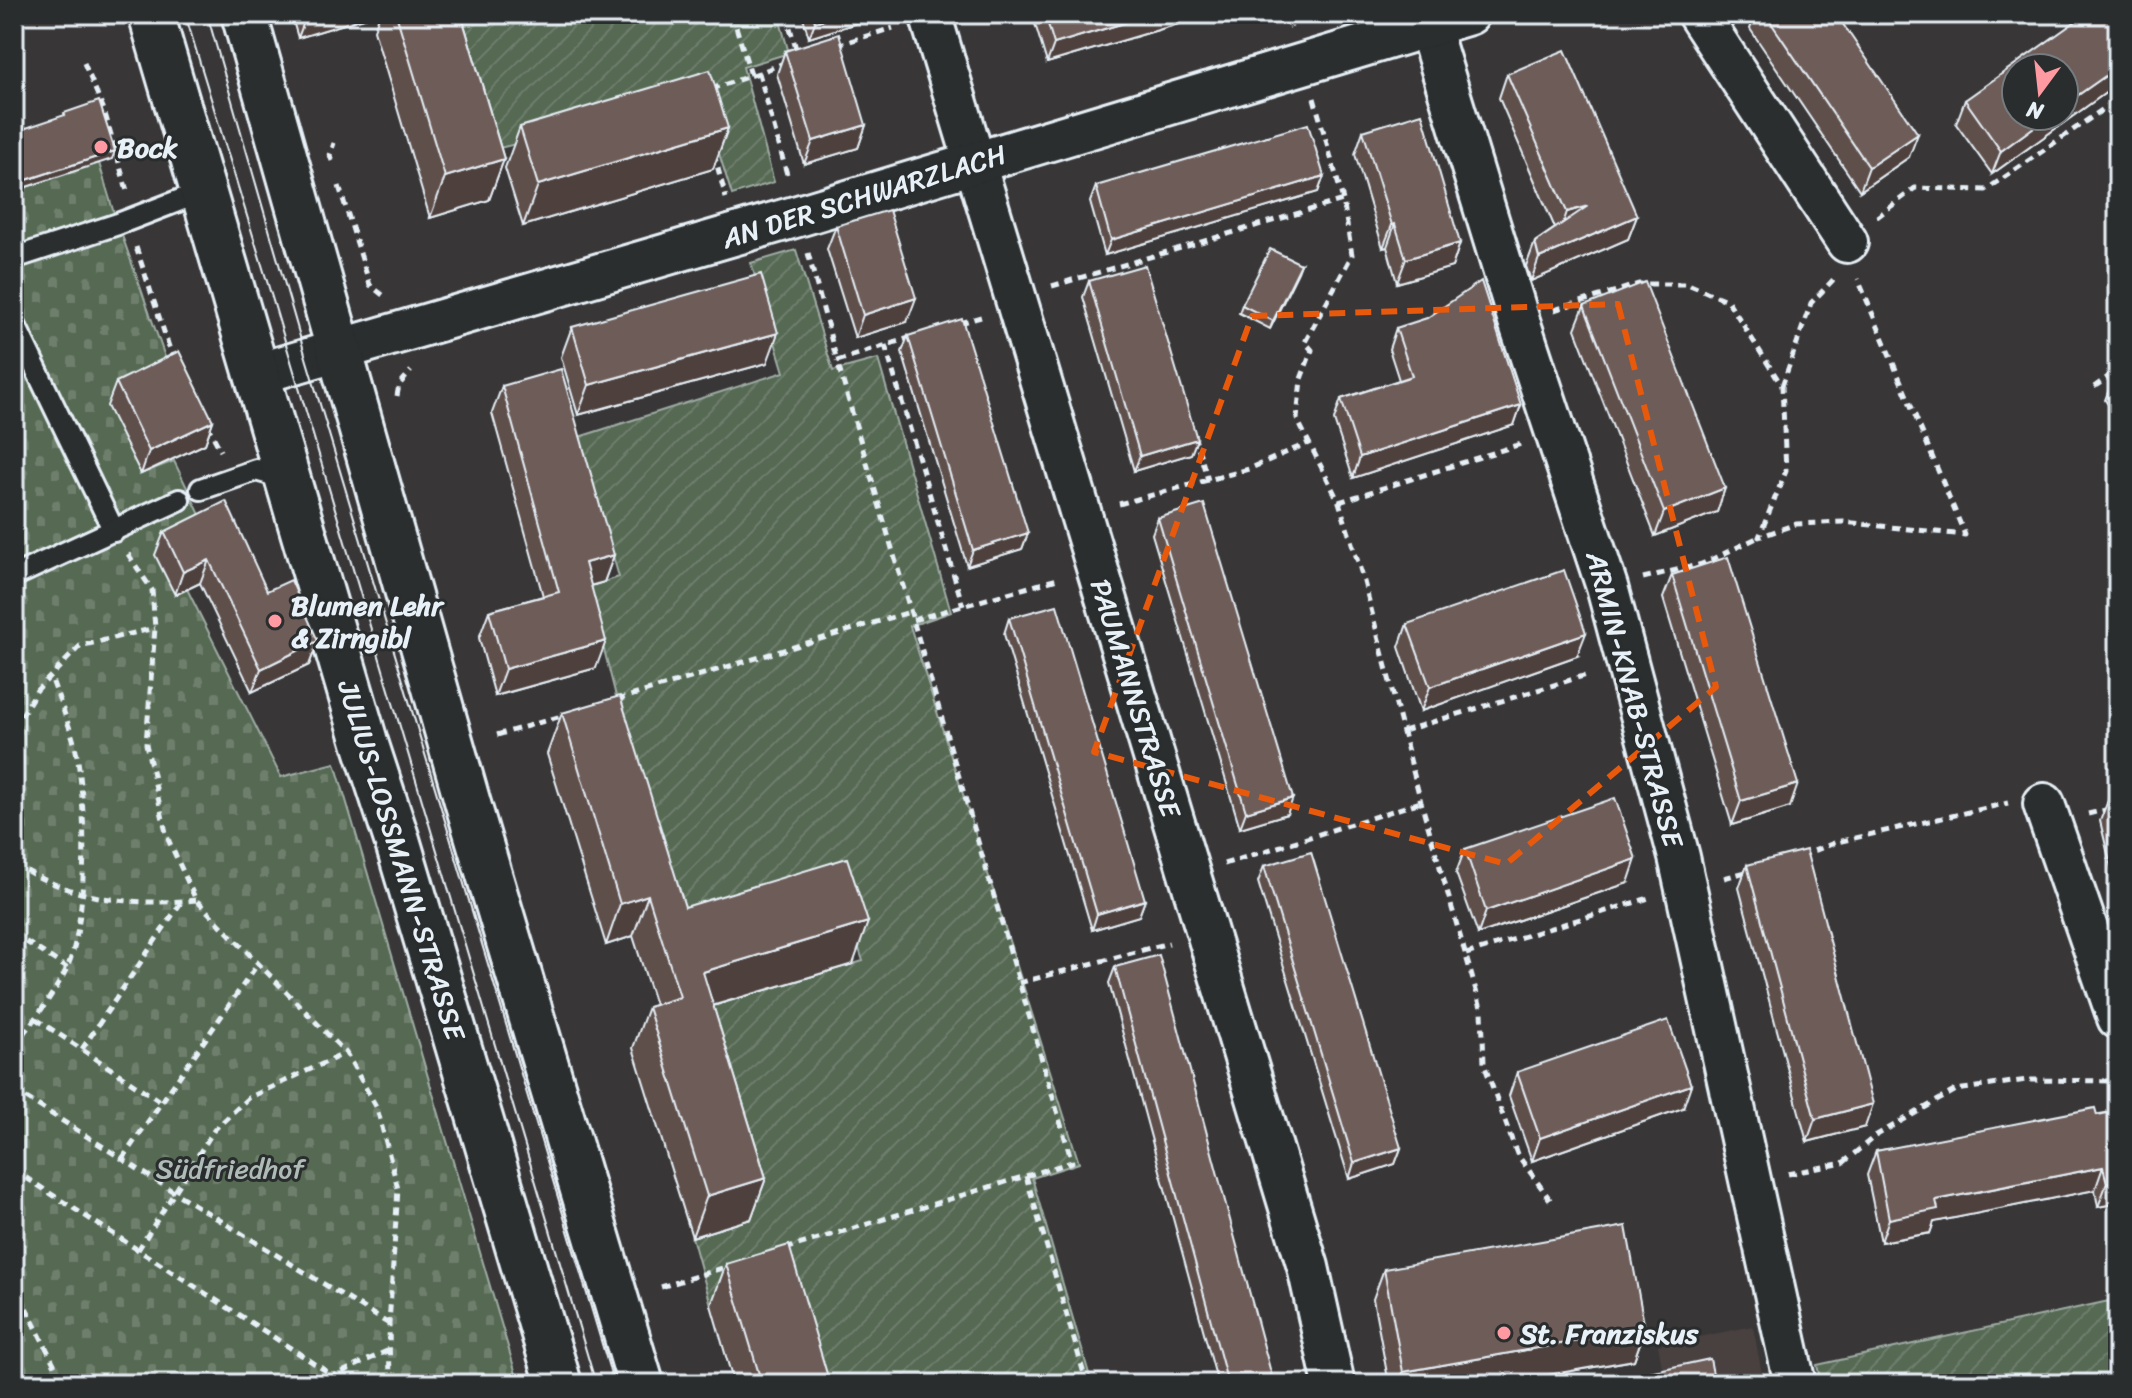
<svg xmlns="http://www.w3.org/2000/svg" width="2132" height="1398" viewBox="0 0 2132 1398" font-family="Sriracha,sans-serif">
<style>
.built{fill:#484140}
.cemetery{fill:url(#cemetery-stones);stroke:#9fada6;stroke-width:2}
.garden{fill:url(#garden-furrows);stroke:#9fada6;stroke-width:2}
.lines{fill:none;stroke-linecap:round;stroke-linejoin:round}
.lane-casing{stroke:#e8f1f8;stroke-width:26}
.street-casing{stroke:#e8f1f8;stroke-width:46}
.secondary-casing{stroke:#e8f1f8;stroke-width:50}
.path{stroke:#e8f1f8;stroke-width:5;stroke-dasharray:8 6;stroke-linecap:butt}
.lane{stroke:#2a2d2e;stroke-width:20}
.street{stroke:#2a2d2e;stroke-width:40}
.secondary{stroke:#2a2d2e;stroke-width:44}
.tram{stroke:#e8f1f8;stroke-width:2}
.wall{fill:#5f4f4c;stroke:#e8f1f8;stroke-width:2}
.shaded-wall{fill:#4d403e;stroke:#e8f1f8;stroke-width:2}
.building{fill:#6e5c58;stroke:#e8f1f8;stroke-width:2}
.marked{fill:none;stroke:#e8590c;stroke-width:6;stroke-dasharray:16 10;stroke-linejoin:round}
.poi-dot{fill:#ff9aa2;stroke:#2a2d2e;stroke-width:3}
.labels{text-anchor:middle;stroke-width:6;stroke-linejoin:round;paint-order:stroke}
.poi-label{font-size:28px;font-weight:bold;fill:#e8f1f8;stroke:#2a2d2e;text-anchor:start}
.street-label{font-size:28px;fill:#e8f1f8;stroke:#2a2d2e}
.park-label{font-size:28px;fill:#aebbb6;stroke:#2a2d2e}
</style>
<defs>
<pattern id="cemetery-stones" width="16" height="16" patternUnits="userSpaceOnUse" patternTransform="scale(2)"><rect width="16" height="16" fill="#566953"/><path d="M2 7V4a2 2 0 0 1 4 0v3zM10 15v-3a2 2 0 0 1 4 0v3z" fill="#6e7f6c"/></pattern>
<pattern id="garden-furrows" width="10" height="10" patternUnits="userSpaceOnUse" patternTransform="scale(2)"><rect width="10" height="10" fill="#566953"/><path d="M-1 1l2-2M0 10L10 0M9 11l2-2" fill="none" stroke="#6e7f6c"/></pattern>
</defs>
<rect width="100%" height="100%" fill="#383636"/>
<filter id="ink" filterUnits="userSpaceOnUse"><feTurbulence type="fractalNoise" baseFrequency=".0125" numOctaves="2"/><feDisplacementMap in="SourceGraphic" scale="16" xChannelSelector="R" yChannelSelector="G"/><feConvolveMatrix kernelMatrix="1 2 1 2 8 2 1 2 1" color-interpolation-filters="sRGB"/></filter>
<g filter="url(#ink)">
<path class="built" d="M1753,1326L1764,1384H1665L1658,1345Z"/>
<path class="cemetery" d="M99,163L113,210L171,374L140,474L174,461L206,527L166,547L281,777L335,763L519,1384H14V191Z"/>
<g class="garden">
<path d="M451,14H778L789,53L743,67L774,182L732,195L701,96L492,150Z"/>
<path d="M796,250L833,371L878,359L951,612L910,626L1079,1163L1032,1178L1092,1384H803L774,1287L711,1305L692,1237L750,1219L688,1013L863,961L837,881L684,926L619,708L588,587L619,577L579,437L784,372L751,263Z"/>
<path d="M2118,1299V1384H1821L1817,1365Z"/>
</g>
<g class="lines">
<defs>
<g id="lane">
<path d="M14,258L118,224L204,191"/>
<path d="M14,323L114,531"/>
<path d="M201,489L256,470L288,479"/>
<path d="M14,576L179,500"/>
</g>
<g id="street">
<path d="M930,14L1308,1267L1334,1384"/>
<path d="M1698,14L1847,242"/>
<path d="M1429,27L1519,321L1607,587L1679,857L1795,1384"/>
<path d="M257,374L798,216L1469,14"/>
<path d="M2044,804L2118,1018"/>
</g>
<g id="secondary">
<path d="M151,14L365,742L397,840L559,1384"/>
<path d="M244,14L468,804L641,1384"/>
</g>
</defs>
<use href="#lane" class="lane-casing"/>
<use href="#street" class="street-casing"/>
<use href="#secondary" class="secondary-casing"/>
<g class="path">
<path d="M732,14L751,75"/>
<path d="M786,14L797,52"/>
<path d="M1286,14L1291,28"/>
<path d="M837,45L893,28"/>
<path d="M786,62L759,73L788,178"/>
<path d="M84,63L104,110L127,191"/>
<path d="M711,89L759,73"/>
<path d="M1314,98L1343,200L1352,255L1305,342L1312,350L1301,379L1297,419L1339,502L1363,578L1421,802L1482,1011L1484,1064L1517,1154L1551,1201"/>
<path d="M714,154L726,198"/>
<path d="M332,161L330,155L334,143"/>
<path d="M339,186L370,285L384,296"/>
<path d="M1877,217L1915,188L1986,190L2118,99"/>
<path d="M136,247L173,359"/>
<path d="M808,253L837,361L912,337"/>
<path d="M1052,286L1343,200"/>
<path d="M1554,310L1639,284H1688L1728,301L1782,386L1786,471L1759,537L1796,524L1844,522L1965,535L1858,279"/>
<path d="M960,323L981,317"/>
<path d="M885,345L963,606"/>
<path d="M1782,386L1811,303L1834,279"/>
<path d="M2094,387L2118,370"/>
<path d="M397,396L399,385L411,371"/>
<path d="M207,425L221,451"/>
<path d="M1194,435L1208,480"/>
<path d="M1339,502L1521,444"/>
<path d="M1119,504L1249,469L1308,443"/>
<path d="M128,554L152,590L155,628L146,744L167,837L196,900L346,1053L377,1108L398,1189L389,1324L390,1384"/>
<path d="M1643,578L1702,564L1759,537"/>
<path d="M913,620L1061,578"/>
<path d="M617,700L910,612"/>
<path d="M14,728L37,690L80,646L155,628"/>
<path d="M1403,731L1590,674"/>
<path d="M497,735L565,715"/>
<path d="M2088,814L2118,807"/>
<path d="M1801,856L1837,842L2008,803"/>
<path d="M14,863C71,900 130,906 196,900"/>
<path d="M1224,864L1421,802"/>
<path d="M1724,878L1749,871"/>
<path d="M14,934L67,968"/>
<path d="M1466,954L1649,898"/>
<path d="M1019,983L1169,943"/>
<path d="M36,1019L161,1102"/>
<path d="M14,1045C33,1022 52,997 66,970C89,924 87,796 75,746C69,723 59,700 51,677"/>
<path d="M82,1049L182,901"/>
<path d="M14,1090L174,1192L389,1324"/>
<path d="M122,1159L257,965"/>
<path d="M14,1170L334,1376"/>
<path d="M1788,1174L1843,1163L1875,1136L1956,1090L2027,1080L2118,1081"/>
<path d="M1026,1176L1087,1384"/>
<path d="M785,1249L1072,1162L837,361"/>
<path d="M138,1250L214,1130L248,1098L346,1053"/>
<path d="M14,1283L64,1384"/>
<path d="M661,1287L729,1266"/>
<path d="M317,1384L389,1350"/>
</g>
<use href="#lane" class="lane"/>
<use href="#street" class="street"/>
<use href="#secondary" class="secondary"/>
<g class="tram">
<path d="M185,14L274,304L596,1384"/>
<path d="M207,14L307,361L614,1384"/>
</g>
</g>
<g class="wall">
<path d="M291,14H377L298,38Z"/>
<path d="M380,14H461L504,159L489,200L430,218L374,30Z"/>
<path d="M802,14H865L863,21L809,38Z"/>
<path d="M1032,14H1212L1047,63Z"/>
<path d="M1756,14H1836L1909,157L1860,191L1750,29Z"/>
<path d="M2118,14V84L1992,174L1956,124L1965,100Z"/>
<path d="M785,51L866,125L858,148L804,164L777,74Z"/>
<path d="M1507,74L1637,216L1628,239L1531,281L1526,266L1535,242L1555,228L1499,98Z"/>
<path d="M520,127L728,128L713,169L523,226L505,168Z"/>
<path d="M1363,131L1460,243L1452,267L1397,283L1387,247L1383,248L1355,154Z"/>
<path d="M1324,176L1318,192L1105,255L1090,202L1096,186Z"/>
<path d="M836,226L907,322L855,338L827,249Z"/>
<path d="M1301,264L1270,329L1239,313L1242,305Z"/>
<path d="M1089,281L1197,439L1191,454L1134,471L1083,297Z"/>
<path d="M1584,306L1725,488L1717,512L1655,536L1575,329Z"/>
<path d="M572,327L767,363L578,415L561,357Z"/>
<path d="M1396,328L1521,405L1514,425L1353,478L1334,420L1341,399L1399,380L1389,349Z"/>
<path d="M908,336L1028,533L1022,549L967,566L902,352Z"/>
<path d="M2118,374V418L2105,400L2114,377Z"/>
<path d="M116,382L213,421L205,444L141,474L107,406Z"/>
<path d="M502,386L614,555L604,582L591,586L596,668L495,696L479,638L489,611L543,596L492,413Z"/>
<path d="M1158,518L1287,814L1240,828L1152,534Z"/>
<path d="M164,532L267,591L318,641L309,665L252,692L200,583L175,595L155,555Z"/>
<path d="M1672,575L1790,807L1732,825L1663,598Z"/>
<path d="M1009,618L1145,900L1139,916L1092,930L1004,634Z"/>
<path d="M1407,624L1577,656L1421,711L1399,647Z"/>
<path d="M562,713L685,907L853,964L713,1006L766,1178L751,1219L692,1237L633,1048L648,1007L655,1005L633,936L606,945L547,754Z"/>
<path d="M2118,796V896L2100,821L2109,798Z"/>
<path d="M1465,849L1628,883L1478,934L1456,873Z"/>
<path d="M1747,865L1865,1127L1807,1142L1739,888Z"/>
<path d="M1264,866L1401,1148L1395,1164L1349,1179L1258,882Z"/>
<path d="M1115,967L1274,1384H1218L1109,983Z"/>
<path d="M1517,1072L1683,1108L1532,1161L1509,1096Z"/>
<path d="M2118,1111V1203L2098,1207L2095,1190L1934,1222L1930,1233L1881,1242L1867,1175L1876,1151Z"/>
<path d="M726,1264L830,1384H734L711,1305Z"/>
<path d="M1384,1269L1645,1329L1634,1360L1496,1384H1389L1373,1299Z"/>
<path d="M1640,1374L1715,1384H1637Z"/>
</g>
<g class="shaded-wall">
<path d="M307,14H377L298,38Z"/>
<path d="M841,14H865L863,21L809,38L815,22Z"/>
<path d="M1154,14H1212L1047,63L1054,44Z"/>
<path d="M2118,67V84L1992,174L2001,151L2049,116H2064V105Z"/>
<path d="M866,125L858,148L804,164L813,141Z"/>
<path d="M728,128L713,169L523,226L538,185Z"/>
<path d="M1918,134L1909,157L1860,191L1869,167Z"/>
<path d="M115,151L112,159L14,191V184Z"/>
<path d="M504,159L489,200L430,218L445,177Z"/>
<path d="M1324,176L1318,192L1105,255L1111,240Z"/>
<path d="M1588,206L1559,235L1567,212Z"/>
<path d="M1637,216L1628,239L1531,281L1539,258Z"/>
<path d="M1395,224L1387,247L1383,248L1392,225Z"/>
<path d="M1460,243L1452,267L1397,283L1406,259Z"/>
<path d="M1301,264L1298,272L1270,329L1273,321Z"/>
<path d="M916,298L907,322L855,338L863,315Z"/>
<path d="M778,333L767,363L578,415L589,385Z"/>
<path d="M1521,405L1514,425L1353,478L1360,457Z"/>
<path d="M213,421L205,444L141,474L149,451Z"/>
<path d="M1197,439L1191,454L1134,471L1140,456Z"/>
<path d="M1725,488L1717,512L1655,536L1664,512Z"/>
<path d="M1028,533L1022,549L967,566L973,550Z"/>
<path d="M614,555L604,582L575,590L585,563Z"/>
<path d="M209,560L200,583L175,595L183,572Z"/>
<path d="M1586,633L1577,656L1421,711L1430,687Z"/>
<path d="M318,641L309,665L252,692L261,669Z"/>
<path d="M606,641L596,668L495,696L505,669Z"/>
<path d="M1798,784L1790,807L1732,825L1741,801Z"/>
<path d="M1293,798L1287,814L1240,828L1246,812Z"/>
<path d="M1636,859L1628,883L1478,934L1486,911Z"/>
<path d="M648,895L633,936L606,945L620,904Z"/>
<path d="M1145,900L1139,916L1092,930L1097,914Z"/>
<path d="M868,922L853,964L688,1013L703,972Z"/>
<path d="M1691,1085L1683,1108L1532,1161L1540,1138Z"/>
<path d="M1873,1104L1865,1127L1807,1142L1815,1119Z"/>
<path d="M1401,1148L1395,1164L1349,1179L1354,1163Z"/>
<path d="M2103,1167L2095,1190L1934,1222L1930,1233L1881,1242L1889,1219L1936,1200Z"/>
<path d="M766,1178L751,1219L692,1237L707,1196Z"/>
<path d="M2118,1181V1203L2098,1207L2107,1183Z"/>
<path d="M1645,1329L1634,1360L1496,1384H1399L1403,1372Z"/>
</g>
<g class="building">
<path d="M396,14H461L504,159L445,177Z"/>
<path d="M813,14H841L815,22Z"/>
<path d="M1045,14H1154L1054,44Z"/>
<path d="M1765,14H1836L1918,134L1869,167Z"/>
<path d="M2086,14H2118V67L2064,105V68H2016V116H2049L2001,151L1965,100Z"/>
<path d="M839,34L866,125L813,141L785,51Z"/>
<path d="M1565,50L1637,216L1539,258L1535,242L1588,206L1567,212L1507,74Z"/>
<path d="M710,70L728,128L538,185L520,127Z"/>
<path d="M99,101L115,151L14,184V132L65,115L64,113Z"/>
<path d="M1422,113L1460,243L1406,259L1395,224L1392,225L1363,131Z"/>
<path d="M1308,124L1324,176L1111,240L1096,186Z"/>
<path d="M889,210L916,298L863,315L836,226Z"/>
<path d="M1270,249L1301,264L1273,321L1242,305Z"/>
<path d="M1145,265L1197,439L1140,456L1089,281Z"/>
<path d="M761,274L778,333L589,385L572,327Z"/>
<path d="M1481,281L1521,405L1360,457L1341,399L1412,376L1396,328L1427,318Z"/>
<path d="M1645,282L1725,488L1664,512L1584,306Z"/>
<path d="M962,319L1028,533L973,550L908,336Z"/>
<path d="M179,351L213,421L149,451L116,382Z"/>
<path d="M561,369L614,555L585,563L606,641L505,669L489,611L559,592L502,386Z"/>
<path d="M2118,374V383L2114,377Z"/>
<path d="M226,501L267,591L291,580L318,641L261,669L209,560L183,572L164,532Z"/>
<path d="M1204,504L1293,798L1246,812L1158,518Z"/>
<path d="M1728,557L1798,784L1741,801L1672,575Z"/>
<path d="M1564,570L1586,633L1430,687L1407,624Z"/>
<path d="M1057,605L1145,900L1097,914L1009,618Z"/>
<path d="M620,696L685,907L847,858L868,922L703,972L766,1178L707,1196L648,1007L680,997L648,895L620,904L562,713Z"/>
<path d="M2118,796V837L2109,798Z"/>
<path d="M1615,798L1636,859L1486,911L1465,849Z"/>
<path d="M1806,850L1873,1104L1815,1119L1747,865Z"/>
<path d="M1311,852L1401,1148L1354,1163L1264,866Z"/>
<path d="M1159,955L1274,1384H1228L1115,967Z"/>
<path d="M1668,1020L1691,1085L1540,1138L1517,1072Z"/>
<path d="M2095,1108L2097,1115L2118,1111V1181L2107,1183L2103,1167L1936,1200L1938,1209L1889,1219L1876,1151Z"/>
<path d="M1626,1226L1645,1329L1403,1372L1384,1269Z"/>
<path d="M789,1245L830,1384H762L726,1264Z"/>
<path d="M1710,1359L1715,1384H1643L1640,1374Z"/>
</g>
</g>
<path class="marked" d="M1618,304L1716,687L1506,864L1094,752L1252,316Z"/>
<g class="poi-dot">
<circle cx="101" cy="147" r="8"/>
<circle cx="275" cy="621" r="8"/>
<circle cx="1504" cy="1333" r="8"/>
</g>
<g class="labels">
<g class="poi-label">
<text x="117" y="157">Bock</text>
<text x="291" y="615">Blumen Lehr<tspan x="291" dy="32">&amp; Zirngibl</tspan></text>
<text x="1520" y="1343">St. Franziskus</text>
</g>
<g class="street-label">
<text transform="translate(864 196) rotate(-17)" y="10">AN DER SCHWARZLACH</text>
<text transform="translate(1136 698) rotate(73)" y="10">PAUMANNSTRASSE</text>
<text transform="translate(1635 699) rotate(75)" y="10">ARMIN-KNAB-STRASSE</text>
<text transform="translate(402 860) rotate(73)" y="10">JULIUS-LOSSMANN-STRASSE</text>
</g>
<g class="park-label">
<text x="230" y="1178">Südfriedhof</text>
</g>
</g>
<rect width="2132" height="1398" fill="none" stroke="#2a2d2e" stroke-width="48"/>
<rect x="24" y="24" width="2084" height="1350" fill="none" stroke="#e8f1f8" stroke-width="3" filter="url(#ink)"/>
<g transform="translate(2040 92) rotate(195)"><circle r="38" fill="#2a2d2e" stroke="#767b7f" stroke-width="2"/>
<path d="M0-6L14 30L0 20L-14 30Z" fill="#ff9aa2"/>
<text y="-12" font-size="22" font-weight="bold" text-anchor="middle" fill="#e8f1f8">N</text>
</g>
</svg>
